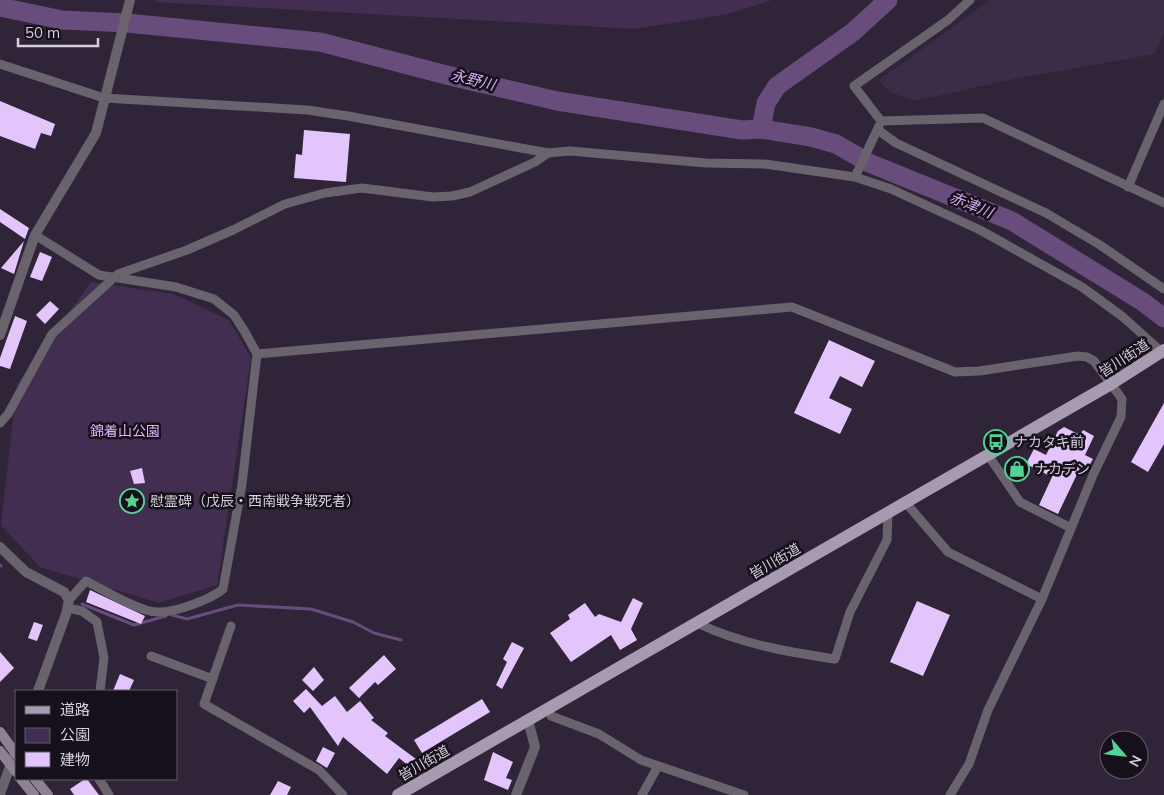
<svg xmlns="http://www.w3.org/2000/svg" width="1164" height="795" viewBox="0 0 1164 795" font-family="Mulish,'Noto Sans JP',sans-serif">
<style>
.built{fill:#3b2c47}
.green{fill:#412e50}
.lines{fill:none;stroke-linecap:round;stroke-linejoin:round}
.stream{stroke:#674c7c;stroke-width:3}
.river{stroke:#674c7c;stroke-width:19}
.building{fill:#e3c5fc}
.minor{stroke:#68636d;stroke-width:9}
.tertiary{stroke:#68636d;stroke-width:10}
.secondary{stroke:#8c8294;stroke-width:10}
.primary{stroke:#a79bb1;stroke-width:12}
.labels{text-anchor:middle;stroke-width:5;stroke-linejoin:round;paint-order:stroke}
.street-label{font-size:14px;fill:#d6cedc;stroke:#151019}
.park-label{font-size:14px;fill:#deb4ff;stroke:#151019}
.poi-label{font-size:14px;fill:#d6cedc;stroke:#151019;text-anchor:start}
.water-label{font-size:15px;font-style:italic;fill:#d6acf7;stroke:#151019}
</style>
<rect width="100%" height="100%" fill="#302439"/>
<path class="built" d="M990,0H1164V33L1155,54L1014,79L915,101L889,92L879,80Z"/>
<g class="green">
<path d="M156,0H772L728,14L635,29L155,2Z"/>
<path d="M91,282L173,294L229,320L251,358L217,585L159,603L40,567L1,525L17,384Z"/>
</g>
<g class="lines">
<g class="stream">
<path d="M0,565L1,566"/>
<path d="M82,604L134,625L166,616"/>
<path d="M172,615L187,619L238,605L311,609L353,622L374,633L401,640"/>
</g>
<g class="river">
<path d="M0,7L62,20L127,23L320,42L454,77L557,101L742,130L761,129L811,137L836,144L869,163L1012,221L1143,302L1164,318"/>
<path d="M761,129L766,103L777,86L853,32L888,0"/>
</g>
</g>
<g class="building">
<path d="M0,101L55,124L51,136L41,133L35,149L0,136Z"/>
<path d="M304,130L350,134L346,182L294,178L296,154L302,155Z"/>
<path d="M0,209L29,228L25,239L0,222Z"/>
<path d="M24,241L14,274L1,268Z"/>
<path d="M40,252L52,257L42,281L30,277Z"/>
<path d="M50,301L59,309L45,324L36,315Z"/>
<path d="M15,316L27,321L10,369L0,366V358Z"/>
<path d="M829,340L875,361L862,387L840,376L829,398L852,409L840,434L794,413Z"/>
<path d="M1164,403V444L1148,472L1131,462Z"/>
<path d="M1064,427L1080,435L1083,430L1094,436L1085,455L1093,459L1086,471L1080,468L1058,514L1039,505L1052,477L1026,464L1034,449L1046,455L1058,431Z"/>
<path d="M1012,459L1030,469L1022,480L1006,470V463Z"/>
<path d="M142,468L145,483L134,484L130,471Z"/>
<path d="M90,590L145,616L141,624L86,602Z"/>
<path d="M633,598L643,603L631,629L637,640L620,650L611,635L571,662L550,633L570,619L568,615L585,603L595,617L599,614L621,622Z"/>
<path d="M917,601L950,615L923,676L890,662Z"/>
<path d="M34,622L43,625L37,641L28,638Z"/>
<path d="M512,642L524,648L502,689L496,685L507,662L503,659Z"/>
<path d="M0,652L14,668L0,682Z"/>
<path d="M384,655L396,669L378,685L375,682L359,698L349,688Z"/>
<path d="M314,667L324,680L313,691L302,680Z"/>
<path d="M120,674L134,680L129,691H113Z"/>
<path d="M306,689L322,706L335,696L347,712L360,701L374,718L371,720L388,733L385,736L420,762L414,770L399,758L387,774L343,737L338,746L310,707L304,713L293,701Z"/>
<path d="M482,699L490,712L422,753L414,740Z"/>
<path d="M323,747L335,753L327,768L316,761Z"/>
<path d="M493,752L513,762L506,778L512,780L508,790L484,780Z"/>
<path d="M85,779H87L99,795H74L70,789Z"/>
<path d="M278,781L291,787L287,795H270Z"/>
</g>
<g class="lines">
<g class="minor">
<path d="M970,0L948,20L854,86L881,121L983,118L1164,203"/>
<path d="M0,64L104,98L307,110L348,116L548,153L570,151L706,163L765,164L855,177L891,189L980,230L1082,287L1123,317L1164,354"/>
<path d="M878,130L896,143L1046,213L1100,245L1164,289"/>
<path d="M855,177L879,126"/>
<path d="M1128,187L1164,104"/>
<path d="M35,235L99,275L176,287L214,299L234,315L245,332L257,354L242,484L223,589C210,600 174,613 157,612C140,612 102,589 86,581L69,600"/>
<path d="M257,354L792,307L955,372L979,371L1078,356L1087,357L1094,361L1122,399L1121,417L1093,475L1042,599L988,710L969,764L950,795"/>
<path d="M0,423L8,414L52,334L118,274L187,250L233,230L285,204L325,193L362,188L433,197L452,196L470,192L535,162L548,153"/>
<path d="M988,455L1020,502L1071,528"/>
<path d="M906,503L948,552L1042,599"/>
<path d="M68,608L82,611L97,622L104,658L100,691"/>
<path d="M697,623C741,644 788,652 835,659L850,612L887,540L888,513"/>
<path d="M231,626L204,704L319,770L343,795"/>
<path d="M151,656L213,679"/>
<path d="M548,709L551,716L599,734L641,760L744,795"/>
<path d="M99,779L109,795"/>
<path d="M642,795L658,766"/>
</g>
<g class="tertiary">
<path d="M0,335L35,235L96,133L130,0"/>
<path d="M0,547L26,572L64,592L69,600L66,614L38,691"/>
<path d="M0,794L16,750"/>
<path d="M516,795L535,747L528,720"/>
</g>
<g class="secondary">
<path d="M0,732L16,754"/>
<path d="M0,751L16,772"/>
<path d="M21,779L34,795"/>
<path d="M35,779L48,795"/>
</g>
<path class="primary" d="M398,795L1111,384L1164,350"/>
</g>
<defs>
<symbol id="bus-ring" viewBox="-11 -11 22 22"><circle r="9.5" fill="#151019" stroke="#53d396" stroke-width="1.5"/><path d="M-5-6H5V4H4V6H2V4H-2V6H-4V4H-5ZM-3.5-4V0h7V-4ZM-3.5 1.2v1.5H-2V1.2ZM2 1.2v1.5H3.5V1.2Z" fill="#53d396"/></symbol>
<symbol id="shop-ring" viewBox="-11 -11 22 22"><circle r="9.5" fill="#151019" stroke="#53d396" stroke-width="1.5"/><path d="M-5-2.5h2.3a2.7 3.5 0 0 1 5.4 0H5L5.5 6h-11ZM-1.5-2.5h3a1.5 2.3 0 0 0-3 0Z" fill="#53d396"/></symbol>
<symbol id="sight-ring" viewBox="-11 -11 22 22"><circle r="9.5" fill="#151019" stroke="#53d396" stroke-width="1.5"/><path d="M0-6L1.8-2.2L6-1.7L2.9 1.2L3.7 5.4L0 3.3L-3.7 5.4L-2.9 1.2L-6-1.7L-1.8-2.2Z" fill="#53d396"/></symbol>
</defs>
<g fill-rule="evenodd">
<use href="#bus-ring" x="982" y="428" width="28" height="28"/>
<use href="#shop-ring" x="1003" y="455" width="28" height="28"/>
<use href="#sight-ring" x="118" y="487" width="28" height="28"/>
</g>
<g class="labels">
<g class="street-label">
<text transform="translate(1124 358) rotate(-33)" y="5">皆川街道</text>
<text transform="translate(775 561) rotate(-30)" y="5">皆川街道</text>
<text transform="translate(424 763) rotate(-30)" y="5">皆川街道</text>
</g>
<g class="park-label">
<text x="125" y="436">錦着山公園</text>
</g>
<g class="poi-label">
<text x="1014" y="447">ナカタキ前</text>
<text x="1034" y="474">ナカデン</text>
<text x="150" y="506">慰霊碑（戊辰・西南戦争戦死者）</text>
</g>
<g class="water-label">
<text transform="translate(473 80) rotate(14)" y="5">永野川</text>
<text transform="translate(971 205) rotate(22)" y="5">赤津川</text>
</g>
</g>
<rect x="15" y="690" width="162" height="90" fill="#151019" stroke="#625c67"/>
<rect x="25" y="706" width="25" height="8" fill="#a79bb1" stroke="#625c67"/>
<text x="60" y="715" font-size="15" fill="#d6cedc">道路</text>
<rect x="25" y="728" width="25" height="15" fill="#412e50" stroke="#625c67"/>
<text x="60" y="740" font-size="15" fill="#d6cedc">公園</text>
<rect x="25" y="752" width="25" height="15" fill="#e3c5fc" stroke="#625c67"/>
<text x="60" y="765" font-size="15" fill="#d6cedc">建物</text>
<g transform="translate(1124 755) rotate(118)"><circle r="24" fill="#151019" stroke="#625c67"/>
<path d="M0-4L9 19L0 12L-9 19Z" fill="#53d396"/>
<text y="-8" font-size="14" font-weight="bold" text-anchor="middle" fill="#d6cedc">N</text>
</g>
<path d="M18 38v8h80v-8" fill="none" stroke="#d6cedc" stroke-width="2.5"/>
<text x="25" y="38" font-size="15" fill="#d6cedc" stroke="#151019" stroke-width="4" paint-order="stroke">50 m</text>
</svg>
